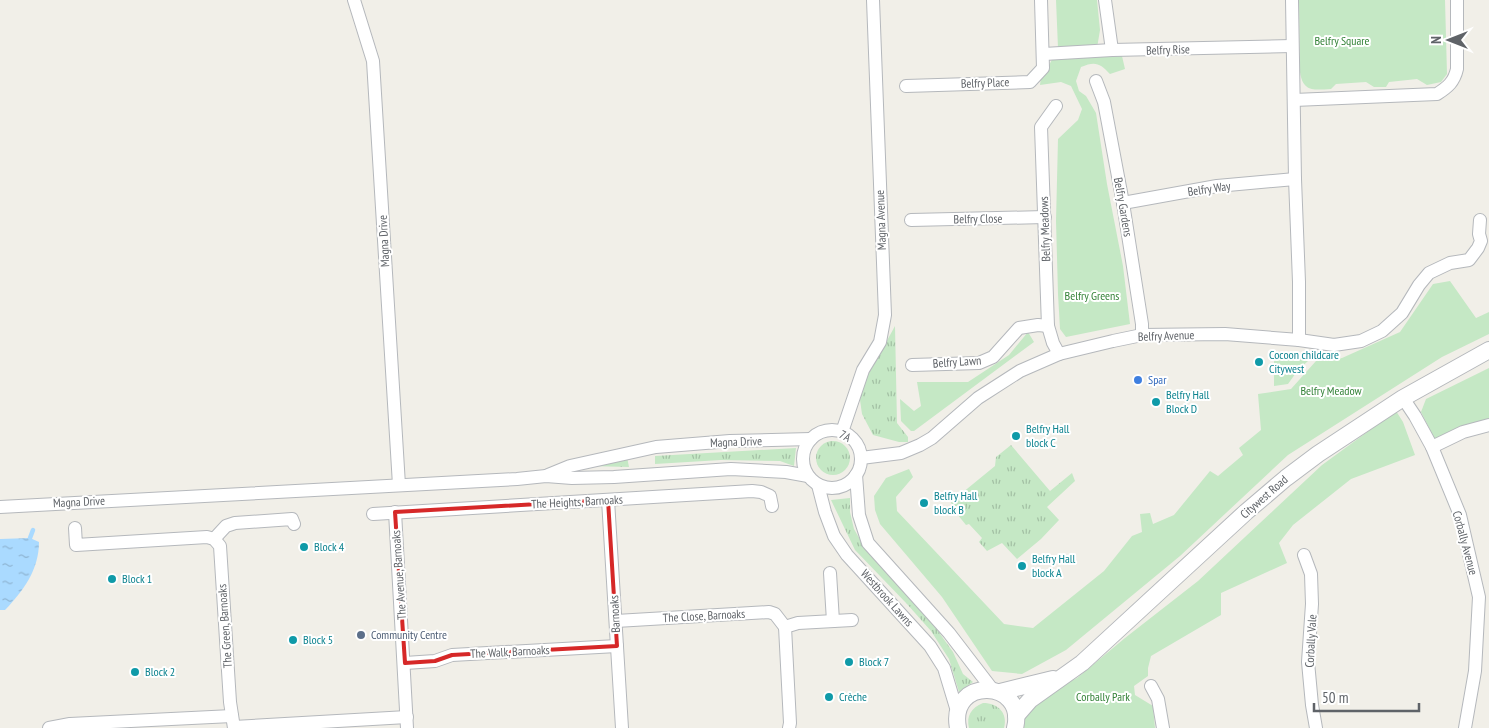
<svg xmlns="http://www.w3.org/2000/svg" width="1489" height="728" viewBox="0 0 1489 728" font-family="'PT Sans Narrow',sans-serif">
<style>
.grass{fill:url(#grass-tufts)}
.park{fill:#c5e8c5}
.water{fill:url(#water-ripples)}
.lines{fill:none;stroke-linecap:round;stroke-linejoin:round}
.stream{stroke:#aadaff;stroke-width:4.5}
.minor-casing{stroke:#b5b8bc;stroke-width:14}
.tertiary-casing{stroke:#b5b8bc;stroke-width:18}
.minor{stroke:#fff;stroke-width:12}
.tertiary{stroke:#fff;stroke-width:16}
.marked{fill:none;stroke:#d62828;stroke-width:4;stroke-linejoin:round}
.culture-dot{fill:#0f9aa8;stroke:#fff;stroke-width:2}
.shop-dot{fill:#3f7fe0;stroke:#fff;stroke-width:2}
.service-dot{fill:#5c6f8a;stroke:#fff;stroke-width:2}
.labels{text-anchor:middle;stroke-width:4;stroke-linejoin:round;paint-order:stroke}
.park-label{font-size:12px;fill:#348238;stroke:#fff}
.street-label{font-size:12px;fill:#5f6368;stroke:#fff}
.culture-label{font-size:12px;fill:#0d838f;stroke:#fff;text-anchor:start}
.shop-label{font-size:12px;fill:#366cbe;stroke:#fff;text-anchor:start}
.service-label{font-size:12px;fill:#4e5e75;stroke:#fff;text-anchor:start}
</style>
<defs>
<pattern id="grass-tufts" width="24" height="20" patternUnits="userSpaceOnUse" patternTransform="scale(1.25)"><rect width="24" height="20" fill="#c5e8c5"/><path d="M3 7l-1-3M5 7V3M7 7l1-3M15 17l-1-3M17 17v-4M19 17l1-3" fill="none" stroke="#a3c0a4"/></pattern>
<pattern id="water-ripples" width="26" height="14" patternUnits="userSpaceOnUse" patternTransform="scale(1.25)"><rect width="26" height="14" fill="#aadaff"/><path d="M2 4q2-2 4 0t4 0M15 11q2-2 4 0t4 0" fill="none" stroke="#8eb4d2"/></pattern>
</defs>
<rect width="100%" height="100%" fill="#f1efe8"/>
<g class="grass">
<path d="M895,326L897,423L908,437V442H899L873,435L862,414L860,400L861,392L868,375Z"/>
<circle cx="833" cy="458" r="17"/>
<path d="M1011,445L1050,491L1072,473L1075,481L1047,507L1059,520L1041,539L1017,559L1002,543L987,551L979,542L982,538L969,524L966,525L953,509L951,502L995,466L996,457Z"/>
<path d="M796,448L794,466L780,461L721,460L655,464V456Z"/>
<path d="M627,457L629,467L589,466Z"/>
<path d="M850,498V512L854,529L866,550L933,624L953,652L963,674L973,682L959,692L949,659L931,631L907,604L855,550L831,500Z"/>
<path d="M983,703C998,703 1008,713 1004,728H969C966,716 971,708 983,703Z"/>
</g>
<g class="park">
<path d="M1056,0H1097L1100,30L1097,48L1078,57L1122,56L1125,69L1110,74C1100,63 1095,61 1081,67L1076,81L1079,91L1086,96L1096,113L1107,184L1123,266L1130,324L1066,337L1060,329L1058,294L1056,221L1058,139L1078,120L1082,109L1071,86L1061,82L1040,85L1041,77L1045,73L1058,48Z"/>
<path d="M1299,0H1445L1447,74L1441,82L1427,85L1417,79L1389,82L1386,87H1374L1366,82L1336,84L1331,89C1313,90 1303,92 1300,72Z"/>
<path d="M1450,281L1476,318L1489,312V334L1442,357L1288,455L1180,556L1066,650L1022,674L992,671L942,597L880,524L875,510L874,496L886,478L909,469L913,477L896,497L897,511L1004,624L1033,628L1104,571L1132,536L1142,532L1140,514L1150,513L1153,524L1174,515L1210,471L1218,476L1243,455L1239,448L1261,430L1258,394L1291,389L1316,361L1342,358L1400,332L1433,284Z"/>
<path d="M1028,332L1034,342L914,431H911L901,421L900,399L914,411L921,406L917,382H968L1009,355Z"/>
<path d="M1274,351L1310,357L1308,361L1298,370L1288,384L1274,386Z"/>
<path d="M1489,368V428L1438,446L1421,412L1426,399Z"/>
<path d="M1396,411L1403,422L1415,455L1351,479L1293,525L1279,543L1287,563L1221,593V615L1151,656L1148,668V676L1134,686L1135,695L1153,706L1155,728H1019L1023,713L1039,697L1077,678L1125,638L1198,581L1322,465Z"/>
</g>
<path class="water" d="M30,538L39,542C39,570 23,591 5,610H0V539Z"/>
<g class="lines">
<path class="stream" d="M30,538L33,530"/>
<defs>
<g id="minor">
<path d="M354,0L373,61L399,485"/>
<path d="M1105,0L1112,50"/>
<path d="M1292,0L1295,179L1299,282V340"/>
<path d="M1044,54L1112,50L1292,46"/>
<path d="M1096,81L1104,102L1123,203L1142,324V335"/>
<path d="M906,86L1030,82L1043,68L1041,0"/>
<path d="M1294,100L1437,94C1448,87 1454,82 1457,69V0"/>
<path d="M1056,106L1041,127L1048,326L1053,343L1059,354"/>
<path d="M1123,203L1217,186L1295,179"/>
<path d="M911,220L1045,217"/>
<path d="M912,365L979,363L993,357L1019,328L1038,325L1048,326"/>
<path d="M1403,398L1415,416L1432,447L1460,515L1479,597L1475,671L1465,728"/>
<circle cx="832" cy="459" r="29"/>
<path d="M842,432L863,370L880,342L885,315L873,0"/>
<path d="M1432,447L1463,432L1489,425"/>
<path d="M861,458L901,453L920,445L932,438L978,398L1020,371L1059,354L1113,341L1142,335L1225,334L1299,340L1334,345L1361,341L1382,331L1402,313L1419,285L1429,273L1450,263L1469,260L1478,248L1481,241L1479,234L1480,220"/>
<path d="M548,475L570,466L656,447L730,441L811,439"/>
<path d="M856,475L859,515L868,543L949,633L992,689"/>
<path d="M818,485L825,512L834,536L847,555L930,646L944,668L957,711"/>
<path d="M608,500L622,728"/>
<path d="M0,507L517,479L546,476L572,478L614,477L731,469L786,472L808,476"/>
<path d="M395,512L407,728"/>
<path d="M373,514L752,491L761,492L770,496L772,506"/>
<path d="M75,528L76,545L207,537L214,539L220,546L230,702L234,728"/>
<path d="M214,539L226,526L235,523L292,519L294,524"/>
<path d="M1304,555L1311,574L1312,604L1308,662L1312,705L1316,728"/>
<path d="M830,573L833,621"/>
<path d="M616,621L769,612L775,614L785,627"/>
<path d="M405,663L435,661L452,655L617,646"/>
<path d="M1151,686L1158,699L1163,728"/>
<path d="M234,727L407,717"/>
<path d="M49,728L70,724L232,716"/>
<path d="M789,728L790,723L785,627L798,623L852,620"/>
</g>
<g id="tertiary">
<path d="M1000,692L1053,679"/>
<path d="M1016,716L1030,700L1082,663L1246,512L1286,478L1318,454L1403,398L1489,350"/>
<path d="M958,728C948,676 1027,679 1015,728"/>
</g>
</defs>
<use href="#minor" class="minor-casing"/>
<use href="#tertiary" class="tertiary-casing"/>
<use href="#minor" class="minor"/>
<use href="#tertiary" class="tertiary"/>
</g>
<path class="marked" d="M608,500L617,646L452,655L435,661L405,663L395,512Z"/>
<g class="culture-dot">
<circle cx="1259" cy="362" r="5"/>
<circle cx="1156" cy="402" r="5"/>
<circle cx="1016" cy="436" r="5"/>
<circle cx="924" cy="503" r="5"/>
<circle cx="304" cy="547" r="5"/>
<circle cx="1022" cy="566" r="5"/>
<circle cx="112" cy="579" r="5"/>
<circle cx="293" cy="640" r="5"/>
<circle cx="849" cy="662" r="5"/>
<circle cx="135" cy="672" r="5"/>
<circle cx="829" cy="697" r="5"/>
</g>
<circle class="shop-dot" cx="1138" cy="380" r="5"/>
<circle class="service-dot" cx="361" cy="635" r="5"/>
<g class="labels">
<g class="park-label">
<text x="1342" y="45">Belfry Square</text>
<text x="1092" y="300">Belfry Greens</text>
<text x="1331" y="395">Belfry Meadow</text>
<text x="1103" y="701">Corbally Park</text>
</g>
<g class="street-label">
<text transform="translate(1168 50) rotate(-2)" y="4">Belfry Rise</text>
<text transform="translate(985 83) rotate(-2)" y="4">Belfry Place</text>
<text transform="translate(1209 189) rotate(-8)" y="4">Belfry Way</text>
<text transform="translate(1123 207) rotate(80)" y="4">Belfry Gardens</text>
<text transform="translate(978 219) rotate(-1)" y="4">Belfry Close</text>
<text transform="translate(881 220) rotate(-92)" y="4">Magna Avenue</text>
<text transform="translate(1045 229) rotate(-92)" y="4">Belfry Meadows</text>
<text transform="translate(384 241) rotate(-93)" y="4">Magna Drive</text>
<text transform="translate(1166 336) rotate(-2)" y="4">Belfry Avenue</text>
<text transform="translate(957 362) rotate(-4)" y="4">Belfry Lawn</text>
<text transform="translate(845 436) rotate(28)" y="4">7A</text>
<text transform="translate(736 442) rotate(-2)" y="4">Magna Drive</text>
<text transform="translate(1264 497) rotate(-41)" y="4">Citywest Road</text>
<text transform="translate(79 502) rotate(-3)" y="4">Magna Drive</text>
<text transform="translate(577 502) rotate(-3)" y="4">The Heights, Barnoaks</text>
<text transform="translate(1465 543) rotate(75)" y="4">Corbally Avenue</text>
<text transform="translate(399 575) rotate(-94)" y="4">The Avenue, Barnoaks</text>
<text transform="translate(887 598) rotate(48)" y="4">Westbrook Lawns</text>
<text transform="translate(615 614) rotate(-93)" y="4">Barnoaks</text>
<text transform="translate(704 616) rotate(-3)" y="4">The Close, Barnoaks</text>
<text transform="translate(225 626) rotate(-94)" y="4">The Green, Barnoaks</text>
<text transform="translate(1311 641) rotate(-87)" y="4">Corbally Vale</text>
<text transform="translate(510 652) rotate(-3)" y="4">The Walk, Barnoaks</text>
</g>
<g class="culture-label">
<text x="1269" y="359">Cocoon childcare<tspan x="1269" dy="14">Citywest</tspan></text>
<text x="1166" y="399">Belfry Hall<tspan x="1166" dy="14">Block D</tspan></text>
<text x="1026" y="433">Belfry Hall<tspan x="1026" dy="14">block C</tspan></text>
<text x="934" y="500">Belfry Hall<tspan x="934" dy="14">block B</tspan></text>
<text x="314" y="551">Block 4</text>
<text x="1032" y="563">Belfry Hall<tspan x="1032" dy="14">block A</tspan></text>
<text x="122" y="583">Block 1</text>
<text x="303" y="644">Block 5</text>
<text x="859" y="666">Block 7</text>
<text x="145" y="676">Block 2</text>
<text x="839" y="701">Crèche</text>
</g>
<g class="shop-label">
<text x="1148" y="384">Spar</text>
</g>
<g class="service-label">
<text x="371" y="639">Community Centre</text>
</g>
</g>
<g transform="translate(1449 40) rotate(270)" stroke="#ffffff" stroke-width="4" paint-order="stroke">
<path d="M0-4L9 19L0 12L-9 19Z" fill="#5f6368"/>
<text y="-8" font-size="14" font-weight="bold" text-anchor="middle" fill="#5f6368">N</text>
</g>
<path d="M1314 703v8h105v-8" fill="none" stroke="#5f6368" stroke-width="2.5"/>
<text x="1322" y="703" font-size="15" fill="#5f6368" stroke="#ffffff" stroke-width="4" paint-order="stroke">50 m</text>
</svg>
